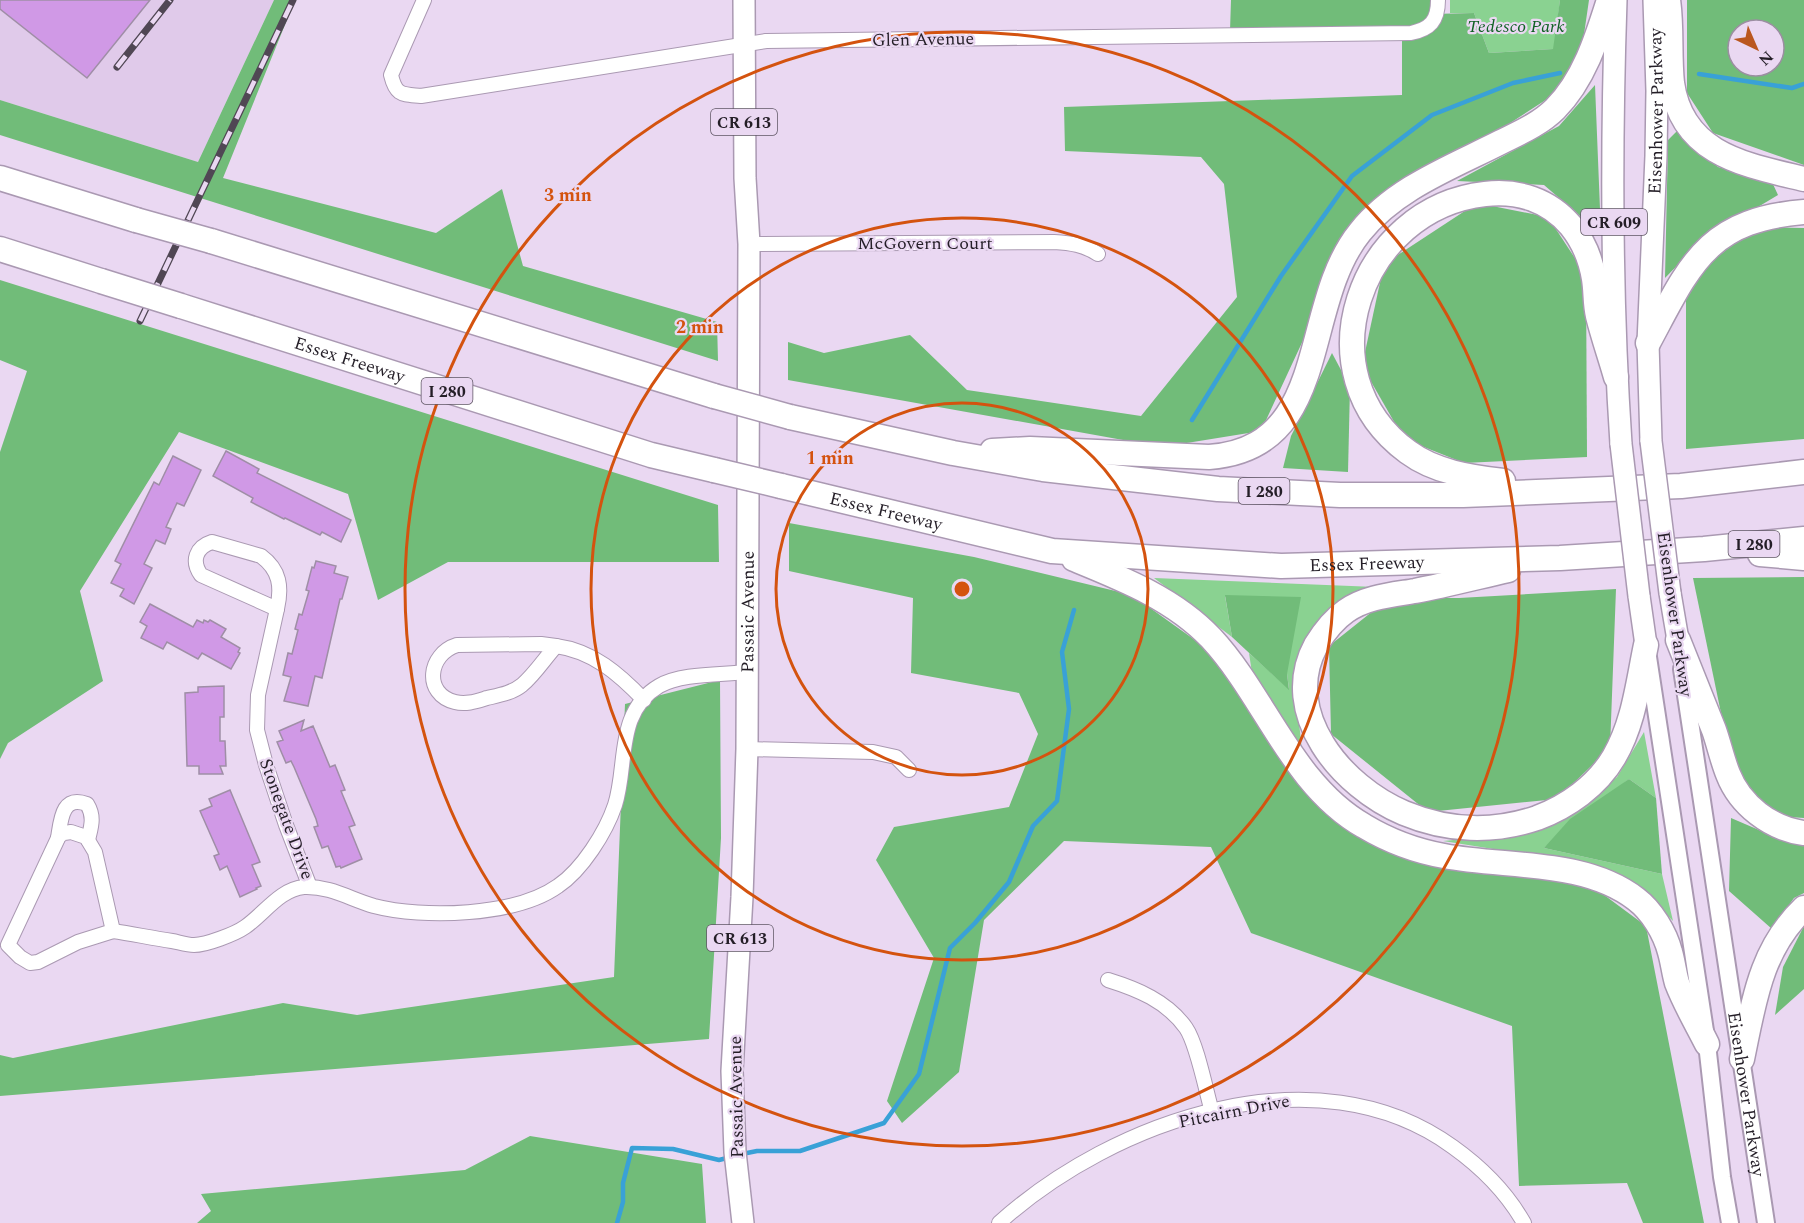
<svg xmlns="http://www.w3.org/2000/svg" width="1804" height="1223" viewBox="0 0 1804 1223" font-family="Spectral,serif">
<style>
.built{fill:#e0caea}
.green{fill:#8ad291}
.forest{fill:#71bc79;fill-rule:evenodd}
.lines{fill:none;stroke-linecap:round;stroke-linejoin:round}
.stream{stroke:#39a1d7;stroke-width:4.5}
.building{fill:#d099e6;stroke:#9f8ea6;stroke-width:1.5}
.minor-casing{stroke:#aa99b2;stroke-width:16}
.tertiary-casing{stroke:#aa99b2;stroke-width:20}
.primary-casing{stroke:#aa99b2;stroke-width:24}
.motorway-casing{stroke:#aa99b2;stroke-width:27}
.minor{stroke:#fff;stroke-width:14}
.tertiary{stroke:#fff;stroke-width:16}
.primary{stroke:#fff;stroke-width:21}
.motorway{stroke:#fff;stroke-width:24}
.rail-casing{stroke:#504754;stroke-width:7}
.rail{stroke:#ead8f2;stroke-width:4.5;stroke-dasharray:14;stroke-linecap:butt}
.primary-bridge-casing{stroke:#aa99b2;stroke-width:24;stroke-linecap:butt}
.motorway-bridge-casing{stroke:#aa99b2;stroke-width:27;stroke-linecap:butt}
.primary-bridge{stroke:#fff;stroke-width:21}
.motorway-bridge{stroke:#fff;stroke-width:24}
.ring{fill:none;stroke:#d4530f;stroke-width:3}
.labels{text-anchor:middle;stroke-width:4.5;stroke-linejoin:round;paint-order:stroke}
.shield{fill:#ead8f2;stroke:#5f5664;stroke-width:1.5}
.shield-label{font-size:16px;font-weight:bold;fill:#241e27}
.park-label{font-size:18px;font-style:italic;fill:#0f6123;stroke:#ead8f2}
.street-label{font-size:18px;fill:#241e27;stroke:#ead8f2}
.centre{fill:#d4530f;stroke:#ead8f2;stroke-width:3}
.ring-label{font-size:18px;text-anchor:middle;font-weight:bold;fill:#d4530f;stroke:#ead8f2;stroke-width:4.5;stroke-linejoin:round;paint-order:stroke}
</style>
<rect width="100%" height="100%" fill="#ead8f2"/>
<path class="built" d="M0,0H274L198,162L0,100Z"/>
<g class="green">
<path d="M1450,0H1560L1554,49L1489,53L1474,13H1450Z"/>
<path d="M1154,578L1376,587L1341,605L1297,703L1302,751L1252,673L1249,653L1289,689L1287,674L1225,596L1232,637Z"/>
<path d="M1644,732L1656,798L1629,779L1544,848L1662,874L1673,921L1635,883L1537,856L1443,841L1520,834L1563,817L1617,777Z"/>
</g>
<g class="forest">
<path d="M274,0H295L223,178L436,233L502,189L523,266L717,322L718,361L0,135V100L198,162Z"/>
<path d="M1231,0H1431V14L1474,13L1489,53L1553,49L1560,0H1589L1582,48L1558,92L1358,222L1261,431L1162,447L788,380V342L824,353L910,335L967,390L1141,416L1237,297L1224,184L1201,157L1065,151L1064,107L1402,95V32L1230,31Z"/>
<path d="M1687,0H1804V165L1713,133L1687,93ZM1738,30H1774V66H1738Z"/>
<path d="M1595,85L1601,234L1544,185L1457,181L1559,126Z"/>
<path d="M1679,129L1718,167L1772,182L1778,195L1701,241L1665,278L1668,140Z"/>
<path d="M1477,203L1548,217L1586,275L1587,457L1464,463L1404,439L1362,366L1384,264Z"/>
<path d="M1756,227L1804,228V439L1686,449V274H1695Z"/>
<path d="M0,280L718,505L719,562H448L378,600L348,494L179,432L80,591L103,681L8,743L0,759V452L27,371L0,360Z"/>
<path d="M1332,353L1350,387L1348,472L1283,468L1291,436Z"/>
<path d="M789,523L974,557L1132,595L1213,653L1293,772L1429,864L1592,886L1646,926L1704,1223H1643L1627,1183L1519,1186L1512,1026L1251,933L1211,847L1064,841L984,920L959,1072L902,1123L887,1101L934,958L876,860L894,827L1009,807L1038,734L1019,693L911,673L913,598L789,571Z"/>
<path d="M1804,577V818L1774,816L1733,771L1693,578Z"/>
<path d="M1616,589L1610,748L1557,799L1428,812L1331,734L1329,646L1383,603L1409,598H1459Z"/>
<path d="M1225,595L1301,597L1287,674L1289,690L1232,637Z"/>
<path d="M720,680L721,838L709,1039L0,1096V1055L13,1058L283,1003L357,1015L614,977L625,704Z"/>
<path d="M1629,779L1656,798L1662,874L1544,848L1570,819Z"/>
<path d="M1731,818L1773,836L1804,842V893L1794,898L1772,929L1729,891Z"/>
<path d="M1804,926V989L1775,1015L1783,967Z"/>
<path d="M530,1136L702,1164L706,1223H197L211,1211L201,1194L465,1170Z"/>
</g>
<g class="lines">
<g class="stream">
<path d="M1699,74L1792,88L1804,84"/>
<path d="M1192,420L1281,276L1352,176L1432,115L1513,83L1560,73"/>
<path d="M742,1154L757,1151H800L884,1123L919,1074L950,948L975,923L1009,882L1033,826L1057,801L1069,709L1062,652L1074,610"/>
<path d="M617,1223L623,1202V1183L632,1148L673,1149L719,1160L731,1157"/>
</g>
</g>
<g class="building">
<path d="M0,0H150L87,78L0,9Z"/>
<path d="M226,451L259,469L257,473L351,520L341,542L322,532L320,535L285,518L284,519L251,502L253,498L213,476Z"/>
<path d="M173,456L201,470L184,506L177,503L166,527L171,529L165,544L156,540L144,564L152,568L134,604L120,596L124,589L111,583L121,564L115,561L154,482L159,485Z"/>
<path d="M316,561L336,566L334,573L348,577L342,599H340L322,678L315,676L308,706L284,701L291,677L283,675L288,653L292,654L298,630L295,629L299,614L302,615L309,591L306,590L312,567L314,568Z"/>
<path d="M150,604L193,627L197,620L203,623L204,620L208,622L210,620L226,629L221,637L240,648L238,652L240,653L231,669L202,653L198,659L167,642L163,649L141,638L147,626L140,622Z"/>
<path d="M224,686V717H220V741H225L226,766H220L223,774H199V766H187L185,693L198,692V687Z"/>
<path d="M304,720L301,731L313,726L330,767L335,765L345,790L341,791L355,825L349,827L362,859L341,868L340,866L336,867L328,846L322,848L314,827L318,826L316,819L294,767L291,761L286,763L277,742L283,740L279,731Z"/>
<path d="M230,790L260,862L252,865L261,886L256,888L257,889L240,897L227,866L220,870L214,856L219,854L200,811L212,806L209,799Z"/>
</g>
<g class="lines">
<defs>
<g id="minor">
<path d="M424,0L391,75C396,96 402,94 421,96L766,41L1411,33C1430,29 1438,21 1438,0"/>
<path d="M749,244L1054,242C1071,243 1084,245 1098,254"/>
<path d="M212,542L261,556C280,570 282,587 277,609L201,575C191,561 196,547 212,542Z"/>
<path d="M277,609L258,695L257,730L266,765L286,825L310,887"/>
<path d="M541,644L556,646C545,658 535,674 522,685C512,693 500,695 487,698C477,701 466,705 455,702C423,694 428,654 457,645Z"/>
<path d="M556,646C593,651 619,674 644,700"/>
<path d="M747,749L873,752L896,757L909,770"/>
<path d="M71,832L86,837L95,852L113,931L78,942L38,962L30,963L20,957L8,945L59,836L64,833Z"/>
<path d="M58,838C61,819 62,795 87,804C95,817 91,827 88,840"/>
<path d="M113,931C133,934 152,938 172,941C178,942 187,945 194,945C206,945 235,934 245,927C264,914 280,889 304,887C330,886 350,899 374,906C423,919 516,916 558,886C582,870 606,832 615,805C628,765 615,712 659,686C681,673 721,675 747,672"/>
<path d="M1108,980C1137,989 1167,1001 1186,1028C1197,1044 1206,1091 1212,1112"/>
<path d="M999,1223C1113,1120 1317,1048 1453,1147C1481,1167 1507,1193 1524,1223"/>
</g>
<g id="tertiary">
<path d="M1648,657L1707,1044L1722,1177L1730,1223"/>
<path id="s1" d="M1682,669L1766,1223"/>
</g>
<g id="primary">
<path d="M1616,0C1611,148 1611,296 1621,444"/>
<path id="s2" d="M1651,441L1648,343L1656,156L1657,91L1654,0"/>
<path d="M1670,593L1678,640"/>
<path d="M1639,596L1646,645"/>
<path id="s3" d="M743,1223L735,1152L732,1071L742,897L747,749L749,244L745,178L744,0"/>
</g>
<g id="motorway">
<path d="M1668,0C1672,27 1669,56 1672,83C1682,155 1746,165 1804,179"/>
<path d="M0,178L136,220"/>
<path d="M211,241L714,396"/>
<path d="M0,249L101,281"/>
<path id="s4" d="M181,306L651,455L714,470"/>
<path d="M1648,343C1690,265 1706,220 1804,212"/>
<path d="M790,417L953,453L1043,469L1218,489L1340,495H1463L1681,486L1804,472"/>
<path d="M992,451L1030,449L1209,457C1333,448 1299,307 1360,232C1395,188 1452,167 1501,142C1519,133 1540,124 1555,109C1584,80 1597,38 1609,0"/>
<path d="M1503,481C1470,477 1435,472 1408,452C1301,374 1359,208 1485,194C1518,190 1549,200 1571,226C1583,241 1591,260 1594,279C1596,291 1595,304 1598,316C1603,336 1610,356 1616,377"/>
<path id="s5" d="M781,486L1052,551L1281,566L1560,558L1704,549L1804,539"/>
<path d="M1760,554L1804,558"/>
<path d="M1074,559C1123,579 1174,599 1211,638C1265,696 1292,785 1364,826C1389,841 1416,851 1444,856C1507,868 1584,859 1636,899C1652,911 1665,933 1670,952C1673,962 1674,973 1677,983C1685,1004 1697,1024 1707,1044"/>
<path d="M1508,570C1477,577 1446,585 1415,591C1391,595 1366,597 1346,611C1333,620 1324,632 1316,645C1279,713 1342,787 1404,813C1447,831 1493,833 1537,818C1567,807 1597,786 1614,757C1634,723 1638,683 1646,645"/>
<path d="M1678,640C1690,670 1702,700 1714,730C1719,744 1722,759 1728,774C1740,805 1771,829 1804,833"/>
<path d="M1742,1059C1754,1002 1760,950 1804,908"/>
</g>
</defs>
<use href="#minor" class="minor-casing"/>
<use href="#tertiary" class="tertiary-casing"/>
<use href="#primary" class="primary-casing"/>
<use href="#motorway" class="motorway-casing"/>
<use href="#minor" class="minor"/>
<use href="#tertiary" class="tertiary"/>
<use href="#primary" class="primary"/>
<use href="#motorway" class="motorway"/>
<defs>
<g id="rail">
<path d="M117,67L170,0"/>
<path d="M140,321L293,0"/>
</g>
</defs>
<use href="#rail" class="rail-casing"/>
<use href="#rail" class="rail"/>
<defs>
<g id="primary-bridge">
<path d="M1651,441L1670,593"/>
<path d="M1621,444L1639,596"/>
</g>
<g id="motorway-bridge">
<path d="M136,220L211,241"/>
<path d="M101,281L181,306"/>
<path d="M714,396L790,417"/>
<path d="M714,470L781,486"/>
</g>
</defs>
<use href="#primary-bridge" class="primary-bridge-casing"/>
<use href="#motorway-bridge" class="motorway-bridge-casing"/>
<use href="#primary-bridge" class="primary-bridge"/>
<use href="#motorway-bridge" class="motorway-bridge"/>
</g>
<g class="ring">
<circle cx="962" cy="589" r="186"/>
<circle cx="962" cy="589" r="371"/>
<circle cx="962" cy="589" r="557"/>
</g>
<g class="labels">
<g class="shield">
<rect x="711" y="109" width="66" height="26" rx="4.5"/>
<rect x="1581" y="209" width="66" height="26" rx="4.5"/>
<rect x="421.5" y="378" width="51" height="26" rx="4.5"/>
<rect x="1238.5" y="478" width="51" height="26" rx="4.5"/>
<rect x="1728.5" y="531" width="51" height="26" rx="4.5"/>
<rect x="707" y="925" width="66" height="26" rx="4.5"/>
</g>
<g class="shield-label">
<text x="744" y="128">CR 613</text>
<text x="1614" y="228">CR 609</text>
<text x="447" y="397">I 280</text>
<text x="1264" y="497">I 280</text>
<text x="1754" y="550">I 280</text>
<text x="740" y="944">CR 613</text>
</g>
<g class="park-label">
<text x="1516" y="32">Tedesco Park</text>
</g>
<g class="street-label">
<text transform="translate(923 39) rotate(-1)" y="6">Glen Avenue</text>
<text dy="6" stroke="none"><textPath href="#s2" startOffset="330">Eisenhower Parkway</textPath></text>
<text x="925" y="249">McGovern Court</text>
<text dy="6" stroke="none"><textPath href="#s4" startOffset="177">Essex Freeway</textPath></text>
<text dy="6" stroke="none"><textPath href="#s5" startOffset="108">Essex Freeway</textPath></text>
<text dy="6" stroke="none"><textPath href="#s5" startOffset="594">Essex Freeway</textPath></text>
<text dy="6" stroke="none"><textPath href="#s3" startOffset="612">Passaic Avenue</textPath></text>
<text transform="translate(1675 614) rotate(82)" y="6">Eisenhower Parkway</text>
<text transform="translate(287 819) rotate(70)" y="6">Stonegate Drive</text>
<text dy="6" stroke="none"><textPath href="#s1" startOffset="430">Eisenhower Parkway</textPath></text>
<text transform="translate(736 1097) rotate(-91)" y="6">Passaic Avenue</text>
<text transform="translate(1234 1111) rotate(-11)" y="6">Pitcairn Drive</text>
</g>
</g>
<circle cx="962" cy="589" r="9" class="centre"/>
<g class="ring-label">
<text x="568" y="201">3 min</text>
<text x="700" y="333">2 min</text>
<text x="830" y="464">1 min</text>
</g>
<g transform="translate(1756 48) rotate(136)"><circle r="28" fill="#ead8f2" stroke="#9b8ea1" stroke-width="1.5"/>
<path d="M0-4.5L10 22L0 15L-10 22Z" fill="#ba571f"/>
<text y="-9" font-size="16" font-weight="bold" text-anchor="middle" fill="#241e27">N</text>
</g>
</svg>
